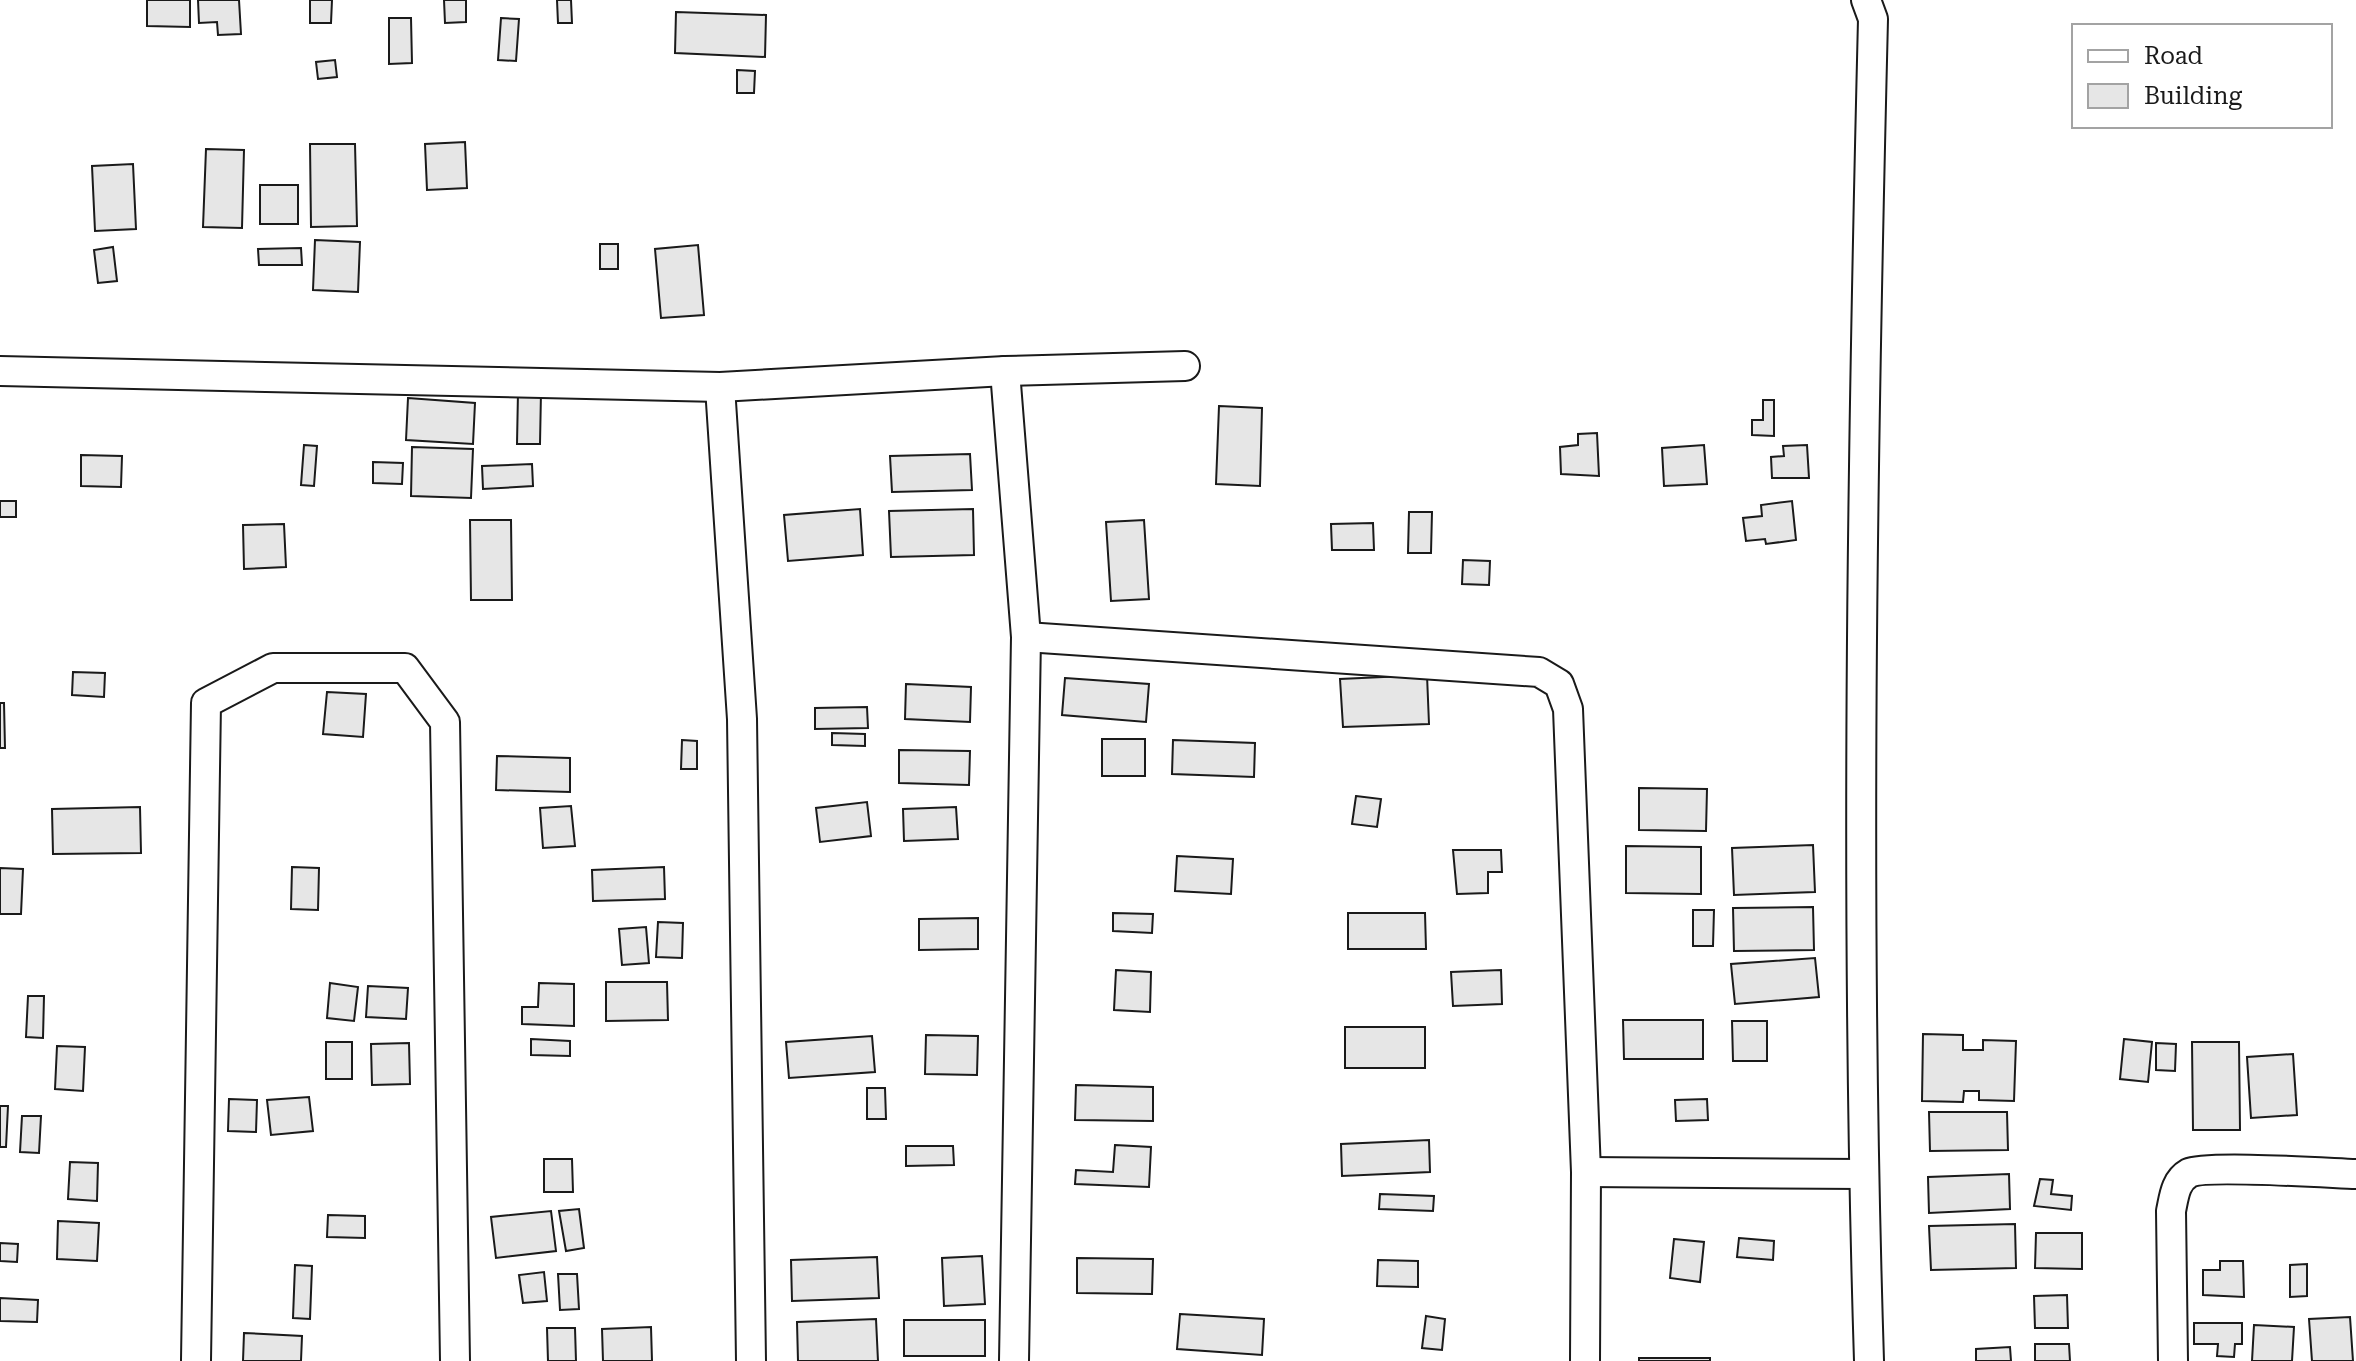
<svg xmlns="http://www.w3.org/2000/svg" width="2356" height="1361" viewBox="0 0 2356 1361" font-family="'Roboto Serif',serif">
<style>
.building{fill:#e6e6e6;stroke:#1a1a1a;stroke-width:2}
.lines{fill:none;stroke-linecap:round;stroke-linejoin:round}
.minor-casing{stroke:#1a1a1a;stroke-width:32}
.minor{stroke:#fff;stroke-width:28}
</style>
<rect width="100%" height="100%" fill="#fff"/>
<g class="building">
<path d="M147,0H190V27L147,26Z"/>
<path d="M198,0H239L241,34L218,35L217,22L199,23Z"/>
<path d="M310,0H332L331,23H310Z"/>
<path d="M444,0H466V22L445,23Z"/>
<path d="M557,0H571L572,23H558Z"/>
<path d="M676,12L766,15L765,57L675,53Z"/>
<path d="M389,18H411L412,63L389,64Z"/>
<path d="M501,18L519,19L516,61L498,60Z"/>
<path d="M335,60L337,77L318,79L316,62Z"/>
<path d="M737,70L755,71L754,93H737Z"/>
<path d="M465,142L467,188L427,190L425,144Z"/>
<path d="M310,144H355L357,226L311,227Z"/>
<path d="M206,149L244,150L242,228L203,227Z"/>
<path d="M133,164L136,229L95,231L92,166Z"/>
<rect x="260" y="185" width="38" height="39"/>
<path d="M315,240L360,242L358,292L313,290Z"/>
<rect x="600" y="244" width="18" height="25"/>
<path d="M698,245L704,315L661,318L655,249Z"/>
<path d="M113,247L117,281L98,283L94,250Z"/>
<path d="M301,248L302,265H259L258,249Z"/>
<path d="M518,392H541L540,444H517Z"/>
<path d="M408,398L475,403L473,444L406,440Z"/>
<path d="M1763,400H1774V436L1752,435V420H1763Z"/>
<path d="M1219,406L1262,408L1260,486L1216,484Z"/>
<path d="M1597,433L1599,476L1561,474L1560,447L1578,445V434Z"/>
<path d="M304,445L317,446L314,486L301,485Z"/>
<path d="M1704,445L1707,484L1664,486L1662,448Z"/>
<path d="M1807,445L1809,478H1772L1771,457L1784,456L1783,446Z"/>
<path d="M412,447L473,449L471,498L411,496Z"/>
<path d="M970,454L972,490L892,492L890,456Z"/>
<path d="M81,455L122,456L121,487L81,486Z"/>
<path d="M373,462L403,463L402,484L373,483Z"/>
<path d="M532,464L533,486L483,489L482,466Z"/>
<rect x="0" y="501" width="16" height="16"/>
<path d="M1792,501L1796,540L1766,544L1765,539L1746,541L1743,518L1762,516L1761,505Z"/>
<path d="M860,509L863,555L788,561L784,515Z"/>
<path d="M973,509L974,555L891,557L889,511Z"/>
<path d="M1409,512H1432L1431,553H1408Z"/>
<path d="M470,520H511L512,600H471Z"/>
<path d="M1144,520L1149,599L1111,601L1106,522Z"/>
<path d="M1373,523L1374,550H1332L1331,524Z"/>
<path d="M284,524L286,567L244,569L243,525Z"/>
<path d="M1463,560L1490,561L1489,585L1462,584Z"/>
<path d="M73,672L105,673L104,697L72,695Z"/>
<path d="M1427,675L1429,724L1343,727L1340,679Z"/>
<path d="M1065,678L1149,684L1146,722L1062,715Z"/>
<path d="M906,684L971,687L970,722L905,719Z"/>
<path d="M327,692L366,694L363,737L323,734Z"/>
<path d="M0,703H4L5,748H0Z"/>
<path d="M867,707L868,728L815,729V708Z"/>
<path d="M832,733L865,734V746L832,745Z"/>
<rect x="1102" y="739" width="43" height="37"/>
<path d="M682,740L697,741V769H681Z"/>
<path d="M1173,740L1255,743L1254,777L1172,774Z"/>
<path d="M899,750L970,751L969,785L899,783Z"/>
<path d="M497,756L570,758V792L496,790Z"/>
<path d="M1639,788L1707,789L1706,831L1639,830Z"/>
<path d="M1356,796L1381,799L1377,827L1352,824Z"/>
<path d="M867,802L871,836L820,842L816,808Z"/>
<path d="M571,806L575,846L543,848L540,808Z"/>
<path d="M140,807L141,853L53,854L52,809Z"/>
<path d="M956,807L958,839L904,841L903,809Z"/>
<path d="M1813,845L1815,892L1734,895L1732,848Z"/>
<path d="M1626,846L1701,847V894L1626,893Z"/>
<path d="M1453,850H1501L1502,872H1488V893L1457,894Z"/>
<path d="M1177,856L1233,859L1231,894L1175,891Z"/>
<path d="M292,867L319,868L318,910L291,909Z"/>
<path d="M664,867L665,899L593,901L592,870Z"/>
<path d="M0,868L23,869L21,914H0Z"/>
<path d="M1813,907L1814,950L1734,951L1733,908Z"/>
<path d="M1693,910H1714L1713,946H1693Z"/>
<path d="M1113,913L1153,914L1152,933L1113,931Z"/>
<path d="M1348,913H1425L1426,949H1348Z"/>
<path d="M978,918V949L919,950V919Z"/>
<path d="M658,922L683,923L682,958L656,957Z"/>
<path d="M646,927L649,963L622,965L619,929Z"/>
<path d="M1815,958L1819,997L1735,1004L1731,964Z"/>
<path d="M1116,970L1151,972L1150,1012L1114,1010Z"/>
<path d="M1501,970L1502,1004L1453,1006L1451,972Z"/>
<path d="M606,982H667L668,1020L606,1021Z"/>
<path d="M330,983L358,987L354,1021L327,1018Z"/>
<path d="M539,983L574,984V1026L522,1024V1007H538Z"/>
<path d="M368,986L408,988L406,1019L366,1017Z"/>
<path d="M28,996H44L43,1038L26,1037Z"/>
<path d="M1623,1020H1703V1059H1624Z"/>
<path d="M1732,1021H1767V1061H1733Z"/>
<rect x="1345" y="1027" width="80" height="41"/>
<path d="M1923,1034L1963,1035V1050H1983V1040L2016,1041L2014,1101L1979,1100V1091H1964L1963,1102L1922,1101Z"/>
<path d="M926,1035L978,1036L977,1075L925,1074Z"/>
<path d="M872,1036L875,1072L789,1078L786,1042Z"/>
<path d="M531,1039L570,1041V1056L531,1055Z"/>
<path d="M2124,1039L2152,1042L2148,1082L2120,1079Z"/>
<rect x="326" y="1042" width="26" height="37"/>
<path d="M2192,1042H2239L2240,1130H2193Z"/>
<path d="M409,1043L410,1084L372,1085L371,1044Z"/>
<path d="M2156,1043L2176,1044L2175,1071L2156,1070Z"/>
<path d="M57,1046L85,1047L83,1091L55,1089Z"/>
<path d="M2293,1054L2297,1115L2251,1118L2247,1057Z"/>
<path d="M1076,1085L1153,1087V1121L1075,1120Z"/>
<path d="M867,1088H885L886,1119H867Z"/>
<path d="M309,1097L313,1131L271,1135L267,1100Z"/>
<path d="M229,1099L257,1100L256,1132L228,1131Z"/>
<path d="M1707,1099L1708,1120L1676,1121L1675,1100Z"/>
<path d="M0,1106H8L6,1147H0Z"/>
<path d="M1929,1112H2007L2008,1150L1930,1151Z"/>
<path d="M22,1116H41L39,1153L20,1152Z"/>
<path d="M1429,1140L1430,1172L1342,1176L1341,1144Z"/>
<path d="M1115,1145L1151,1147L1149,1187L1075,1184L1076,1170L1113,1172Z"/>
<path d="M906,1146H953L954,1165L906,1166Z"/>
<path d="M544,1159H572L573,1192H544Z"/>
<path d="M70,1162L98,1163L97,1201L68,1199Z"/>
<path d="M2009,1174L2010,1209L1929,1213L1928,1177Z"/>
<path d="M2040,1179L2053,1180L2051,1194L2072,1196L2071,1210L2034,1206Z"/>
<path d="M1380,1194L1434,1196L1433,1211L1379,1209Z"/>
<path d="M579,1209L584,1248L566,1251L559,1211Z"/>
<path d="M551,1211L556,1251L496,1258L491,1217Z"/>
<path d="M328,1215L365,1216V1238L327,1237Z"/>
<path d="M58,1221L99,1223L97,1261L57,1259Z"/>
<path d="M2015,1224L2016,1268L1931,1270L1929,1226Z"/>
<path d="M2036,1233H2082V1269L2035,1268Z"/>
<path d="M1739,1238L1774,1241L1773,1260L1737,1257Z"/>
<path d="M1674,1239L1704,1242L1700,1282L1670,1278Z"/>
<path d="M0,1243L18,1244L17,1262L0,1261Z"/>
<path d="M982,1256L985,1304L944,1306L942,1258Z"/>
<path d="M877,1257L879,1298L792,1301L791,1260Z"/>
<path d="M1077,1258L1153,1259L1152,1294L1077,1293Z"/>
<path d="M1378,1260L1418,1261V1287L1377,1286Z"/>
<path d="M2220,1261H2243L2244,1297L2203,1295V1270H2220Z"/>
<path d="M2307,1264V1296L2290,1297V1265Z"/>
<path d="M295,1265L312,1266L310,1319L293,1318Z"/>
<path d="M544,1272L547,1301L523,1303L519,1275Z"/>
<path d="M558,1274H577L579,1309L560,1310Z"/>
<path d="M2067,1295L2068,1328H2035L2034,1296Z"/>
<path d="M0,1298L38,1300L37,1322L0,1321Z"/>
<path d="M1180,1314L1264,1319L1262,1355L1177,1349Z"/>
<path d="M1426,1316L1445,1319L1442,1350L1422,1348Z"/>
<path d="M2350,1317L2353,1361H2312L2309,1319Z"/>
<path d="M876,1319L878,1361H798L797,1322Z"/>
<rect x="904" y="1320" width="81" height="36"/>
<path d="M2194,1323H2242V1344H2235L2234,1357L2217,1356L2218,1344H2194Z"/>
<path d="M2254,1325L2294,1327L2292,1361H2252Z"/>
<path d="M651,1327L652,1361H603L602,1329Z"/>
<path d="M547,1328H575L576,1361H548Z"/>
<path d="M244,1333L302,1336L301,1361H243Z"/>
<path d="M2035,1344H2069L2070,1361H2035Z"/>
<path d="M2010,1347L2011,1361H1976V1349Z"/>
<rect x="1639" y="1358" width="71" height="3"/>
</g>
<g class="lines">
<defs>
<g id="minor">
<path d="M1866,0L1873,19C1862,466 1855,914 1869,1361"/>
<path d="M0,371L720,387L1005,371L1185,366"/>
<path d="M1005,371L1026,637L1014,1361"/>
<path d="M720,387L742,719L751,1361"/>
<path d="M1026,637L1539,672L1559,684L1568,709L1586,1172L1585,1361"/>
<path d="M1586,1172L1863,1174"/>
<path d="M196,1361L206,703L273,668H405L445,722L455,1361"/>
<path d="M2173,1361L2171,1211C2174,1197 2175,1181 2189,1173C2206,1165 2328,1173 2356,1174"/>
</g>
</defs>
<use href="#minor" class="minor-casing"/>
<use href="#minor" class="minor"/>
</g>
<rect x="2072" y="24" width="260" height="104" fill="#ffffff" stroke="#a3a3a3" stroke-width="2"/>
<rect x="2088" y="50" width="40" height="12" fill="#ffffff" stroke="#a3a3a3" stroke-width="2"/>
<text x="2144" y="64" font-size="24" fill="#1a1a1a">Road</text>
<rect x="2088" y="84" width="40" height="24" fill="#e6e6e6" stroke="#a3a3a3" stroke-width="2"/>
<text x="2144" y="104" font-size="24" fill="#1a1a1a">Building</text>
</svg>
